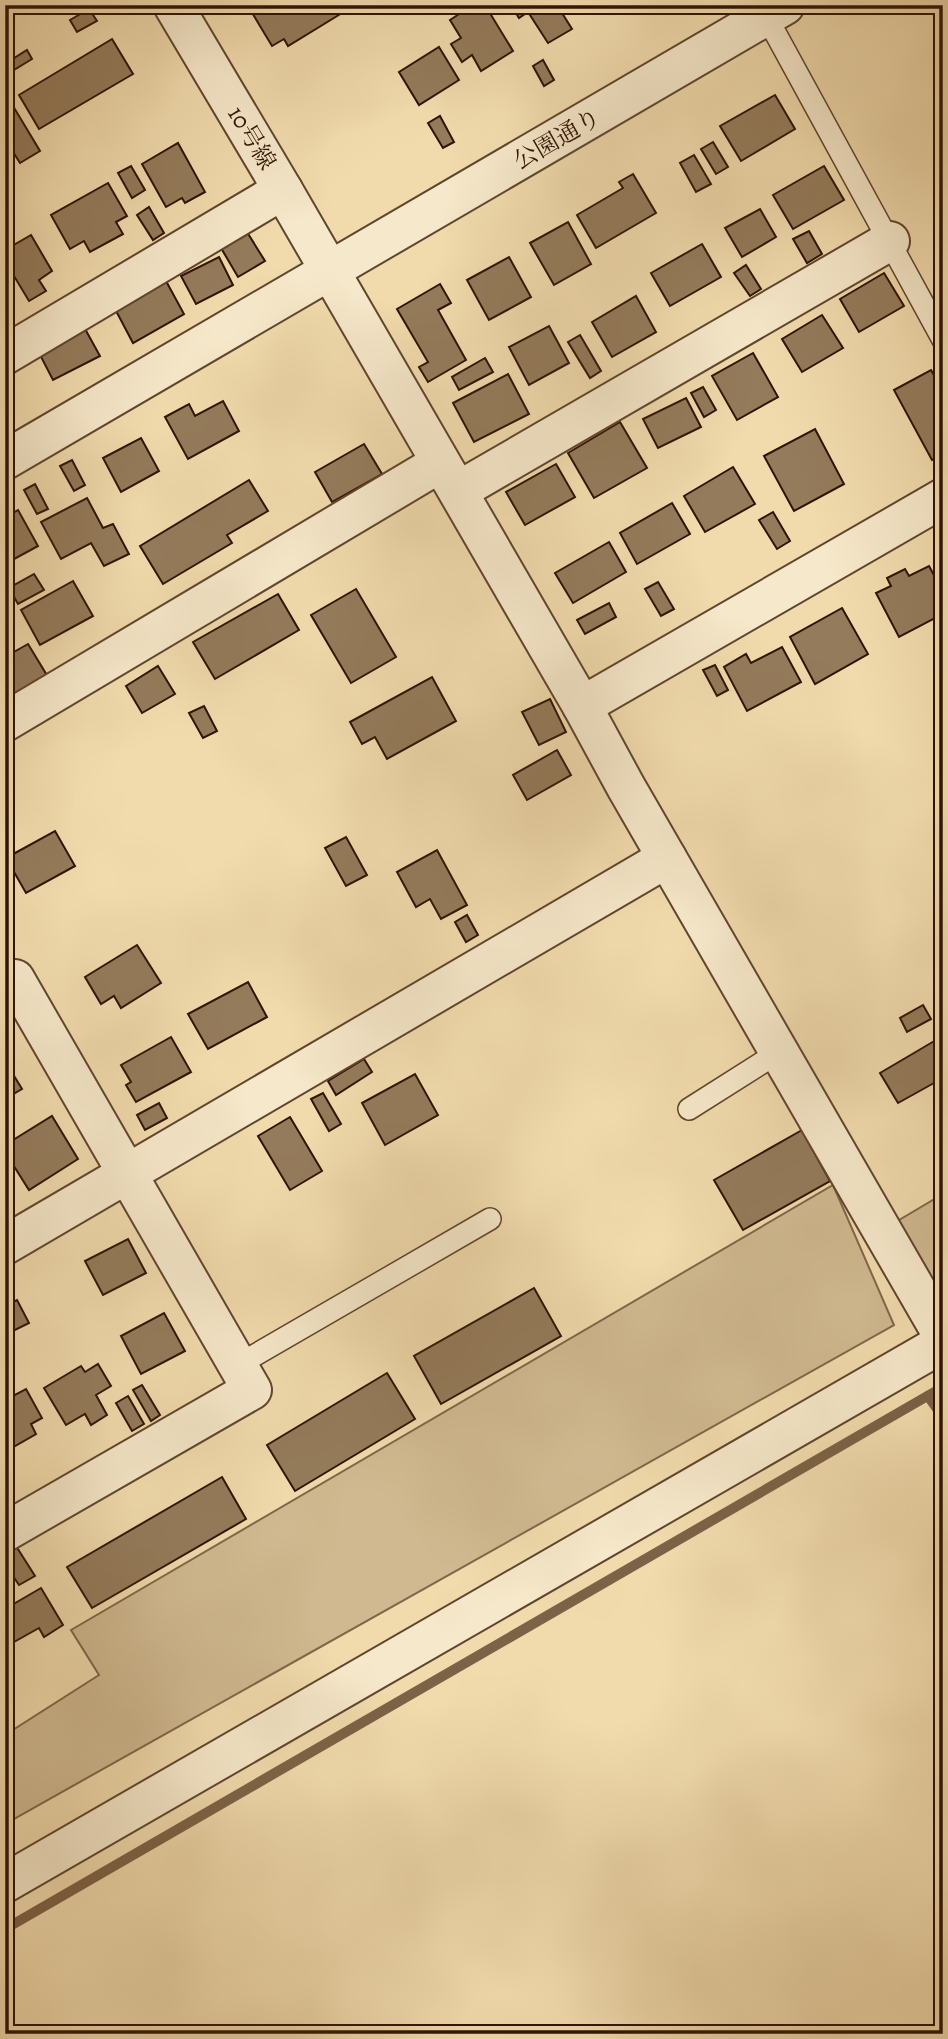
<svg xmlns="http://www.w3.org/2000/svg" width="948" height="2039" viewBox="0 0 948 2039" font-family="Alegreya,'Noto Serif JP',serif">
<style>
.green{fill:#d0b990;stroke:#80664a;stroke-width:2}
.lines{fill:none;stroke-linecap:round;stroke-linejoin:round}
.stream{stroke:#7c6246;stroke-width:10}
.building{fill:#947b5b;stroke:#301303;stroke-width:2}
.service-casing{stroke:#60452e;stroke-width:24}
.minor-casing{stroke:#60452e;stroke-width:42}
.tertiary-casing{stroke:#60452e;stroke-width:42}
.service{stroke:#f6e8ca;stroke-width:21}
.minor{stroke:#f6e8ca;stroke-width:38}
.tertiary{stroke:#f6e8ca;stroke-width:38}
.labels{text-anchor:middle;stroke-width:7;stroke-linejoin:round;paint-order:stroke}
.street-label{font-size:24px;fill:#301303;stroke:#f6e8ca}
</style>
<rect width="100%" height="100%" fill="#f1dbad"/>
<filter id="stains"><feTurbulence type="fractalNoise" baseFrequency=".00286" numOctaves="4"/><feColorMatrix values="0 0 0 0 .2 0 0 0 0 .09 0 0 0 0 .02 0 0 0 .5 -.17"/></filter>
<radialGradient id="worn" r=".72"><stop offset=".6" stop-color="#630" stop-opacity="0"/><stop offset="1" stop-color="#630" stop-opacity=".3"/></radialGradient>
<g class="green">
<path d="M833,1185L894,1325L5,1824V1735L99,1675L71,1630Z"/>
<path d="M943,1194V1303L889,1226Z"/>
</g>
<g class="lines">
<g class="stream">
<path d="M928,1396L943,1417"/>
<path d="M5,1929L943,1387"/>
</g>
</g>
<g class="building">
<path d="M249,5H340L338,7L342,13L288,46L284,39L272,46L248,6Z"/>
<path d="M473,5H485L513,51L481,71L472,55L462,62L451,44L461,38L450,20Z"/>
<path d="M511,5H557L572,29L548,43L528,12L519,18Z"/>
<path d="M89,9L97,21L77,32L70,20Z"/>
<path d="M112,39L133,74L39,129L19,95Z"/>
<path d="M439,47L459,80L419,105L399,72Z"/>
<path d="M27,50L32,59L14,70L8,62Z"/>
<path d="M543,60L554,80L544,86L533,66Z"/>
<path d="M775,95L795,129L741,161L720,126Z"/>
<path d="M13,106L40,151L20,163L10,147L5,149V111Z"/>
<path d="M440,116L454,142L443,148L428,123Z"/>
<path d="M713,142L728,167L716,174L701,149Z"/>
<path d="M178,143L205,192L185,203L182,198L166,207L142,164Z"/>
<path d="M694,155L711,184L696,192L680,163Z"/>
<path d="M131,166L145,190L132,198L118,173Z"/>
<path d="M824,166L844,200L793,229L773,195Z"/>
<path d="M633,174L656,213L596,248L577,215L623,188L619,182Z"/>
<path d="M108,183L127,216L116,222L123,234L90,252L84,241L70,249L51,215Z"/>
<path d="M149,207L164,233L153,240L137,215Z"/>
<path d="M760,209L776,237L742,257L725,228Z"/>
<path d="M568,222L591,264L554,285L530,243Z"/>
<path d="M809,231L822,254L807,263L793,239Z"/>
<path d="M247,232L265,261L238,277L221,248Z"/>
<path d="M31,235L52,271L39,280L46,291L29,301L5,261V250Z"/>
<path d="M702,244L721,277L670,306L651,273Z"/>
<path d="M219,257L233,285L196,304L181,276Z"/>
<path d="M509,257L531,297L489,320L467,280Z"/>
<path d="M746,265L761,289L750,296L734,273Z"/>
<path d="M884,273L904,306L859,332L840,299Z"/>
<path d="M166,281L184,314L133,343L115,309Z"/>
<path d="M440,284L451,303L438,310L466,360L428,382L419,367L428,362L397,309Z"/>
<path d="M636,296L656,332L612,357L592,322Z"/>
<path d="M822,315L843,348L802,372L782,339Z"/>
<path d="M549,326L569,363L529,385L509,347Z"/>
<path d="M84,327L100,356L53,380L38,351Z"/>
<path d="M580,335L601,371L590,378L568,342Z"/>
<path d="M753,353L778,397L737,420L712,376Z"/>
<path d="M485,358L493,372L459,390L452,377Z"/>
<path d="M931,370L943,391V455L932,460L894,390Z"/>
<path d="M508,374L529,414L474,442L453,403Z"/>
<path d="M703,387L716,410L704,417L691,393Z"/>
<path d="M686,398L701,427L658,448L643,419Z"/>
<path d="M5,399L12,411L5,415Z"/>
<path d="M223,401L239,431L188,459L165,417L189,404L195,416Z"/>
<path d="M620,422L647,468L594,498L568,453Z"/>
<path d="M815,429L844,484L794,511L764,456Z"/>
<path d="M141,438L159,471L121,492L103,458Z"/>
<path d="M364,444L382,474L332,502L315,472Z"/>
<path d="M72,460L85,485L74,491L60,466Z"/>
<path d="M556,464L575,497L525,525L506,492Z"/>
<path d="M733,467L755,504L705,532L684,496Z"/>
<path d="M249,480L268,511L227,535L232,543L163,584L140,546Z"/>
<path d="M35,484L48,509L37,514L24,490Z"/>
<path d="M87,498L103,528L113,524L129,554L104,566L91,543L61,559L41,522Z"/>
<path d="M672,503L690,534L637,564L620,533Z"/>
<path d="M18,510L38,546L5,564V517Z"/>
<path d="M773,512L790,541L777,549L759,520Z"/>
<path d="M609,542L626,572L573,603L555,573Z"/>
<path d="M929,566L943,592V614L899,637L876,593L891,586L887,578L905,569L909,576Z"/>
<path d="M34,574L44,590L18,604L9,588Z"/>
<path d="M73,581L93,616L40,645L21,610Z"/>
<path d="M658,582L674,609L661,616L645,589Z"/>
<path d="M356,589L396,657L351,683L311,615Z"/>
<path d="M278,594L299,630L215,679L193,642Z"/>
<path d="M609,603L616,617L585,634L577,620Z"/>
<path d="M842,608L868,654L815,684L790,637Z"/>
<path d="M28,644L48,677L5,702V657Z"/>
<path d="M782,647L801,682L747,711L724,667L746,654L751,663Z"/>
<path d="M715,665L728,690L717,696L703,670Z"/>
<path d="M158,666L175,694L142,713L126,686Z"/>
<path d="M432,677L456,721L387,759L375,737L362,744L350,722Z"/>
<path d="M550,699L566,732L539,745L522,712Z"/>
<path d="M204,706L217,731L203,738L189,713Z"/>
<path d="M557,750L571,775L527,800L513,775Z"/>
<path d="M5,830L13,843L5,848Z"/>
<path d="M55,831L75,866L26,893L6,858Z"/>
<path d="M346,837L367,875L346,886L325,848Z"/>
<path d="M437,850L467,905L441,919L430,899L416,907L397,872Z"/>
<path d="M467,915L478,935L466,942L455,922Z"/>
<path d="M137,945L161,983L121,1008L114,996L101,1004L85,977Z"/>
<path d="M248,982L267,1017L208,1049L188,1014Z"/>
<path d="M923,1005L931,1019L907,1032L900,1018Z"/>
<path d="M171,1037L191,1072L136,1102L126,1085L131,1082L121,1065Z"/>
<path d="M936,1040L943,1052V1078L898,1103L880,1073Z"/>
<path d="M364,1059L372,1072L336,1095L328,1081Z"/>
<path d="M5,1061L22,1089L5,1099Z"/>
<path d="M415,1074L438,1115L385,1145L362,1103Z"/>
<path d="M323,1093L341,1124L329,1131L311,1099Z"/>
<path d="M159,1103L167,1118L145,1130L137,1115Z"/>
<path d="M52,1116L78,1159L29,1190L5,1152V1145Z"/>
<path d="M290,1117L322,1171L290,1190L258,1136Z"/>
<path d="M802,1130L830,1181L743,1230L714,1180Z"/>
<path d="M128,1239L146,1273L103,1295L85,1261Z"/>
<path d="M534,1288L561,1336L441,1404L414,1356Z"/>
<path d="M17,1300L29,1323L5,1335V1306Z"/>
<path d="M164,1313L185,1351L141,1374L121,1336Z"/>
<path d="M98,1364L111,1386L96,1395L107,1415L91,1425L85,1414L66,1425L44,1388L81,1366L85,1372Z"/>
<path d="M387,1373L415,1419L295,1491L267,1445Z"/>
<path d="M142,1385L160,1415L151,1421L133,1390Z"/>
<path d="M26,1389L42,1418L31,1424L36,1434L10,1449L5,1441V1400Z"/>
<path d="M128,1396L144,1424L132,1431L116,1403Z"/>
<path d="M222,1477L246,1519L92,1608L67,1567Z"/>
<path d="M16,1546L35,1576L19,1585L5,1564V1553Z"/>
<path d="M41,1588L63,1625L44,1637L39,1628L14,1642L5,1627V1609Z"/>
</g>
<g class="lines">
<defs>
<g id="service">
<path d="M766,16L943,340"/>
<path d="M689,1109L779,1052"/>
<path d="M238,1365L490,1219"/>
</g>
<g id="minor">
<path d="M5,355L283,190"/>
<path d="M458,491L890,241"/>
<path d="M582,706L943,498"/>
<path d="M5,722L440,463"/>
<path d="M5,1245L667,858"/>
<path d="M5,1532L252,1390L15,979"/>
<path d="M5,1883L943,1343"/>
</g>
<g id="tertiary">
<path d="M173,5L283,190L582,706L626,787L943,1336"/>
<path d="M5,460L785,5"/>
</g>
</defs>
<use href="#service" class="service-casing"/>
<use href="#minor" class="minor-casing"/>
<use href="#tertiary" class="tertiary-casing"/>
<use href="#service" class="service"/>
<use href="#minor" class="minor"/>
<use href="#tertiary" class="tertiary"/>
</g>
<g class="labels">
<g class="street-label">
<text transform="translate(252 138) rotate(59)" y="8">10号線</text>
<text transform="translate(557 139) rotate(-30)" y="8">公園通り</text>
</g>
</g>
<rect width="948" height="2039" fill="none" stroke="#f1dbad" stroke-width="28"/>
<rect x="7" y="7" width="934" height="2025" fill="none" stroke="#301303" stroke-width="3.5"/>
<rect x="14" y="14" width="920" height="2011" fill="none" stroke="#301303" stroke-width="2"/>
<rect width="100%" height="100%" filter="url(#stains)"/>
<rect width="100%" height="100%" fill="url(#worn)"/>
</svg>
